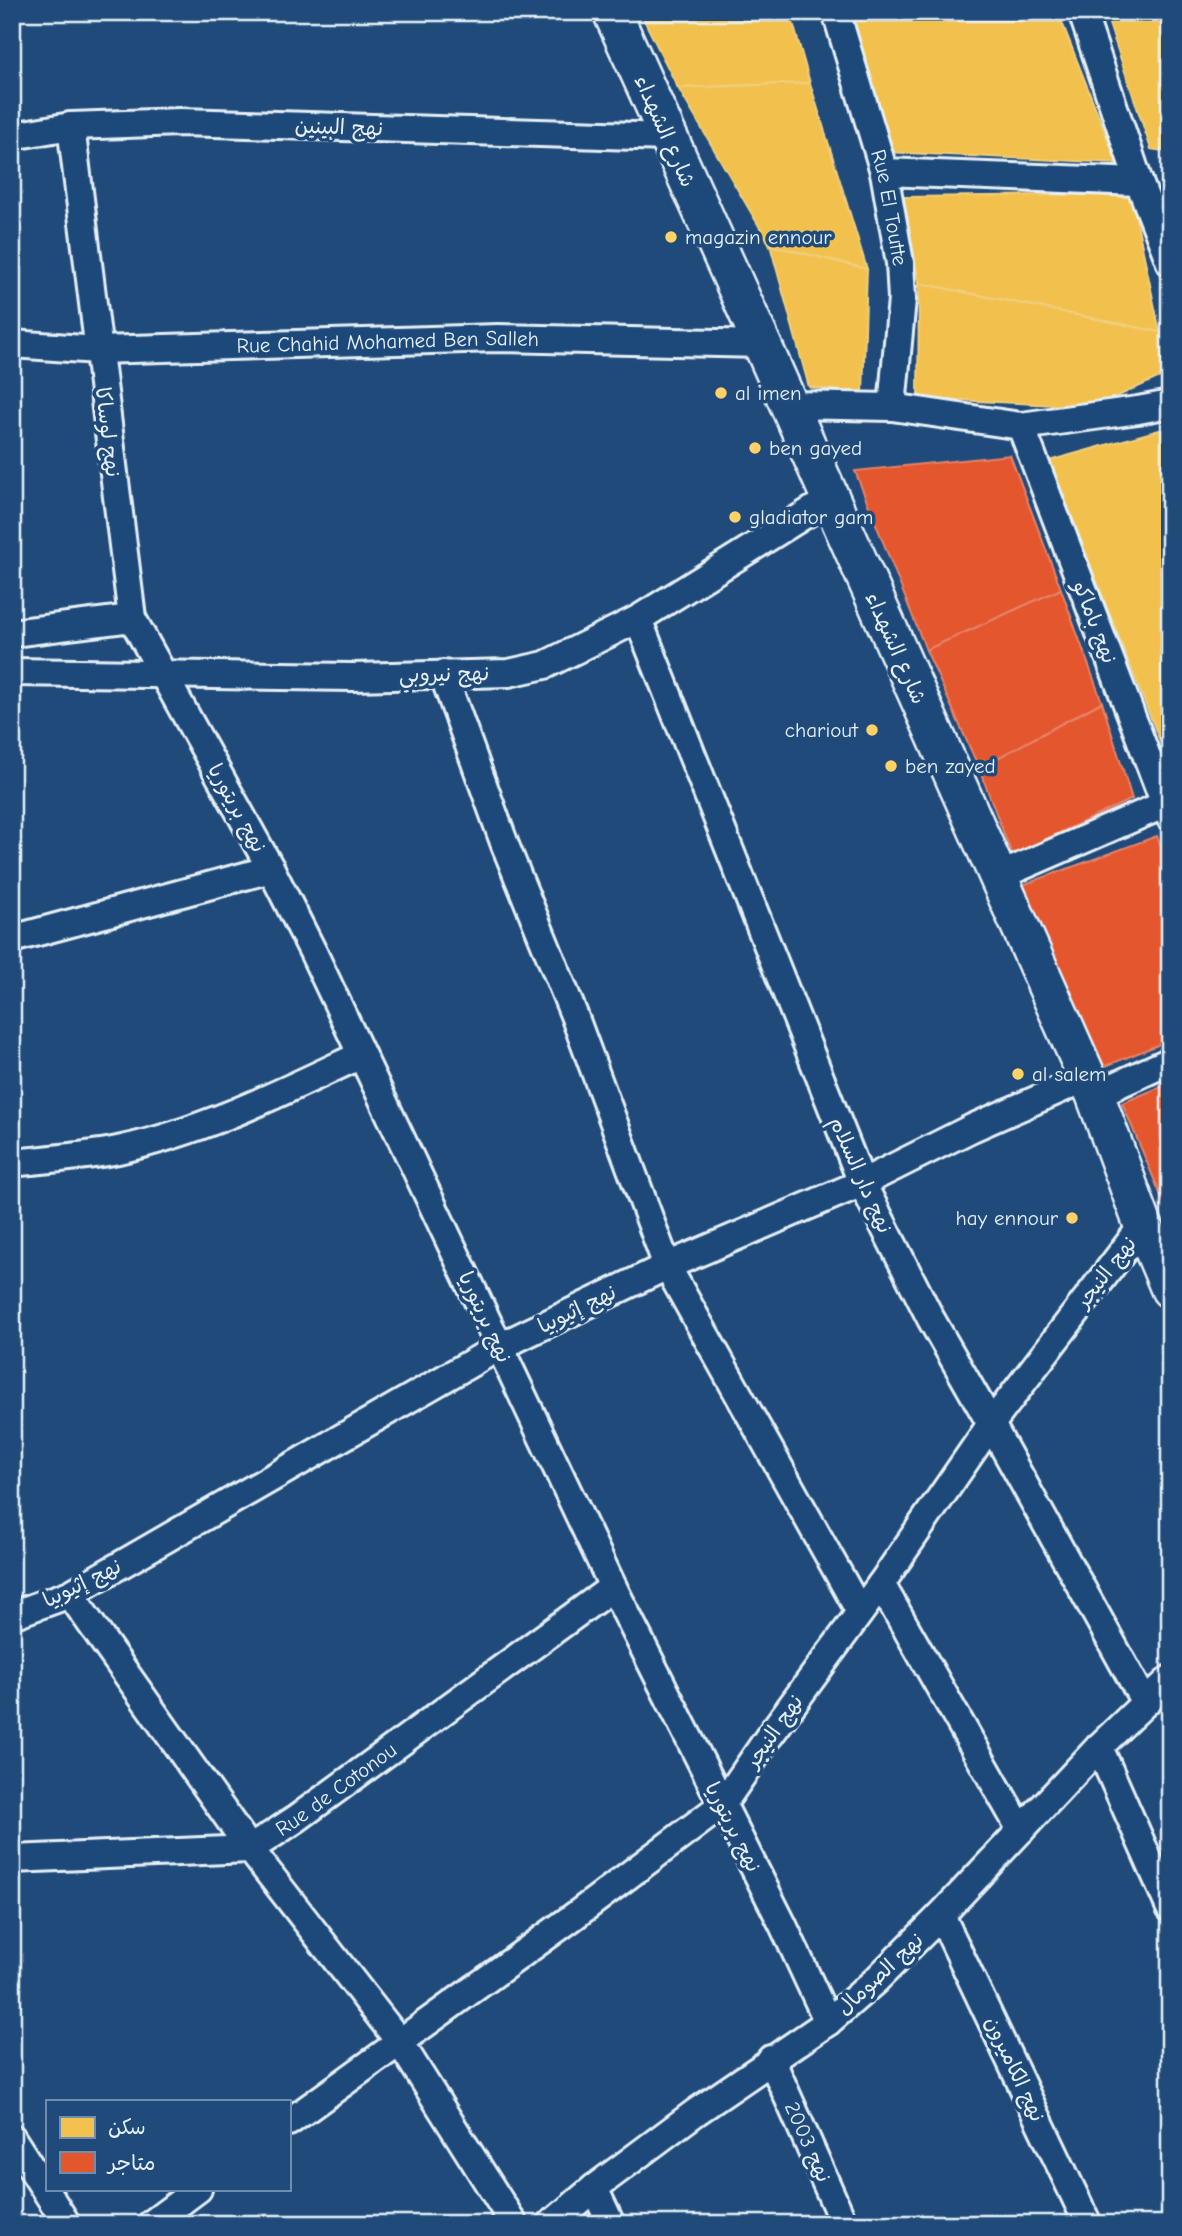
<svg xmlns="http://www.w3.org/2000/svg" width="1182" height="2236" viewBox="0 0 1182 2236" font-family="'Comic Neue','Playpen Sans Arabic',sans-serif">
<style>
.homes{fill:#f2c14e;stroke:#efcf81;stroke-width:2}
.shops{fill:#e4572e;stroke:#e5856b;stroke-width:2}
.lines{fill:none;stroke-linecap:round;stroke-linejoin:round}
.street-casing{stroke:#e8f1f8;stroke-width:32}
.secondary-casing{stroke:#e8f1f8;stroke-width:42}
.street{stroke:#1f4a7a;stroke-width:26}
.secondary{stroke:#1f4a7a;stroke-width:37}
.poi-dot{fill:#ffd166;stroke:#1f4a7a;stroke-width:2.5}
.labels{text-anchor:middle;stroke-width:7;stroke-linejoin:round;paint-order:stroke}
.street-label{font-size:21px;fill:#e8f1f8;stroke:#1f4a7a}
.poi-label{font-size:21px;fill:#e8f1f8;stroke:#1f4a7a;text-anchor:start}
</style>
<rect width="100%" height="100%" fill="#1f4a7a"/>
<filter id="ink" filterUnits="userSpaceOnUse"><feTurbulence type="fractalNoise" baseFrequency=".0143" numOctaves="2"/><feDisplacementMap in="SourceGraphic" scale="14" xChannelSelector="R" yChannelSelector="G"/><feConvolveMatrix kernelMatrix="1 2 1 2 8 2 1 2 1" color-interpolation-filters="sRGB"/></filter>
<g filter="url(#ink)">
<g class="homes">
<path d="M640,12H790L810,83L678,88Z"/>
<path d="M849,12H1058L1117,163L886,152Z"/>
<path d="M1105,12L1170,22V152L1151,149Z"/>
<path d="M810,83L867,269L770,245L678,88Z"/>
<path d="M1131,194L1160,332L919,283L902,197Z"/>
<path d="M770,245L867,269L863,394L809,387Z"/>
<path d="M919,283L1160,332L1162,376L1094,407L918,398Z"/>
<path d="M1159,430L1170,434V766L1049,461Z"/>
</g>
<g class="shops">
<path d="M1107,12H1170V22Z"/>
<path d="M1010,455L1061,589L926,650L855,471Z"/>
<path d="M1061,589L1102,702L979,768L926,650Z"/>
<path d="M1102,702L1132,799L1012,855L979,768Z"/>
<path d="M1157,836L1170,869V1040L1096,1070L1020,886Z"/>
<path d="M1170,1083V1217L1122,1103Z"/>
</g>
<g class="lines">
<defs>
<g id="street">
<path id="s1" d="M836,12L884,172L900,263L902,299L892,407"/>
<path d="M1082,12L1139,182L1170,262"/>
<path d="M71,126L132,618L271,869L313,952L613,1587L783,1925L828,2022"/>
<path d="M12,136L71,126L180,122L668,137"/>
<path d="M884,172L1139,182"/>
<path id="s2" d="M12,344L98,350L498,338L762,344"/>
<path d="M790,405L892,407L1021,426L1138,410L1170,404"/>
<path d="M1021,426L1170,817"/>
<path d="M638,619L862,1183L931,1319L991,1424L1144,1701"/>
<path d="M12,633L132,618"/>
<path d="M12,672L353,677L509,673L545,665L638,619L830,499"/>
<path d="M443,674L505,845L574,1015L667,1266L860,1612"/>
<path d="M997,877L1170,802"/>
<path d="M12,939L271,869"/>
<path d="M1095,1095L1170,1061"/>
<path d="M12,1163C47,1159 84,1157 118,1150C205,1131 282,1092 361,1055"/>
<path d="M881,1584L1021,1830"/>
<path d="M70,1594L250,1849L399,2041L514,2224"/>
<path d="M12,1615L70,1594L499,1347L667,1266L862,1183L972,1128L1086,1078"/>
<path d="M1099,1747L1170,1908"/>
<path id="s3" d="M12,1859L250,1849L296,1819L613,1587"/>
<path d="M941,1915L1088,2224"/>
<path d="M771,2059L844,2224"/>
<path d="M289,2122L573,1917L722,1805L770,1735L881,1584L991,1424L1143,1225"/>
<path d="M12,2138L67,2224"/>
<path d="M594,2188L611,2224"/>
<path d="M151,2224L198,2189"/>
<path d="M551,2224L594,2188L696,2112L828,2022L875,1981L941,1915L1099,1747L1170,1679"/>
</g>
<path id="secondary" d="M612,12L762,344L1095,1095L1143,1225L1170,1289"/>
</defs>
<use href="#street" class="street-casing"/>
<use href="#secondary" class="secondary-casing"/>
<use href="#street" class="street"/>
<use href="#secondary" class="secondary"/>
</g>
</g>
<g class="poi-dot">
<circle cx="671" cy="237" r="7"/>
<circle cx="721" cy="393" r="7"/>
<circle cx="755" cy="448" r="7"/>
<circle cx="735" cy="517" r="7"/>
<circle cx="872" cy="730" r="7"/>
<circle cx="891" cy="766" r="7"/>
<circle cx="1018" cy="1074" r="7"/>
<circle cx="1072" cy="1218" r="7"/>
</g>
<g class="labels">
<g class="street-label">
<text transform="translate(339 127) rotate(2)" y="7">نهج البينين</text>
<text transform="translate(665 131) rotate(66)" y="7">شارع الشهداء</text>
<text dy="7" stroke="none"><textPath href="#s1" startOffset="203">Rue El Toutte</textPath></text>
<text dy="7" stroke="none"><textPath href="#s2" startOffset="376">Rue Chahid Mohamed Ben Salleh</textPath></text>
<text transform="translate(108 432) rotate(83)" y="7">نهج لوساكا</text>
<text transform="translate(1095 622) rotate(69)" y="7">نهج باماكو</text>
<text transform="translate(896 648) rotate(66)" y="7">شارع الشهداء</text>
<text transform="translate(444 674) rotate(-1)" y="7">نهج نيروبي</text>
<text transform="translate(237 808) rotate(61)" y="7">نهج بريتوريا</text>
<text transform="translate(861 1175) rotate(66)" y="7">نهج دار السلام</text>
<text transform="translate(1106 1272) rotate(-52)" y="7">نهج النيجر</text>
<text transform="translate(577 1309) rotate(-26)" y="7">نهج إثيوبيا</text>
<text transform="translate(485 1317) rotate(65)" y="7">نهج بريتوريا</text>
<text transform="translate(82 1583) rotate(-26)" y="7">نهج إثيوبيا</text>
<text transform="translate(774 1731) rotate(-55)" y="7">نهج النيجر</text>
<text dy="7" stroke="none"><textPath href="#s3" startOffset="343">Rue de Cotonou</textPath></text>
<text transform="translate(733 1827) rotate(63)" y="7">نهج بريتوريا</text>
<text transform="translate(880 1974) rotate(-43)" y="7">نهج الصومال</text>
<text transform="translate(1015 2069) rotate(65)" y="7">نهج الكاميرون</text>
<text transform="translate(808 2142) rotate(66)" y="7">نهج 2003</text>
</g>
<g class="poi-label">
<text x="685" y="244">magazin ennour</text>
<text x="735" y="400">al imen</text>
<text x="769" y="455">ben gayed</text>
<text x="749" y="524">gladiator gam</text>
<text x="858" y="737" text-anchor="end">chariout</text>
<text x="905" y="773">ben zayed</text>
<text x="1032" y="1081">al salem</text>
<text x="1058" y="1225" text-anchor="end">hay ennour</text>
</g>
</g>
<rect width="1182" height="2236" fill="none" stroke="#1f4a7a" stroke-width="42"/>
<rect x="21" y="21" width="1140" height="2194" fill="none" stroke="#e8f1f8" stroke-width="2.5" filter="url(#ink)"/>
<rect x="46" y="2100" width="245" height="91" fill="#1f4a7a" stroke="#6f8dac" stroke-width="2"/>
<rect x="60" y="2117" width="35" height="21" fill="#f2c14e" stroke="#6f8dac" stroke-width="2"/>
<text x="108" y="2134" font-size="21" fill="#e8f1f8">سكن</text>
<rect x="60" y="2152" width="35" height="21" fill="#e4572e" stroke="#6f8dac" stroke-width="2"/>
<text x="108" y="2170" font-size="21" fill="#e8f1f8">متاجر</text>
</svg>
